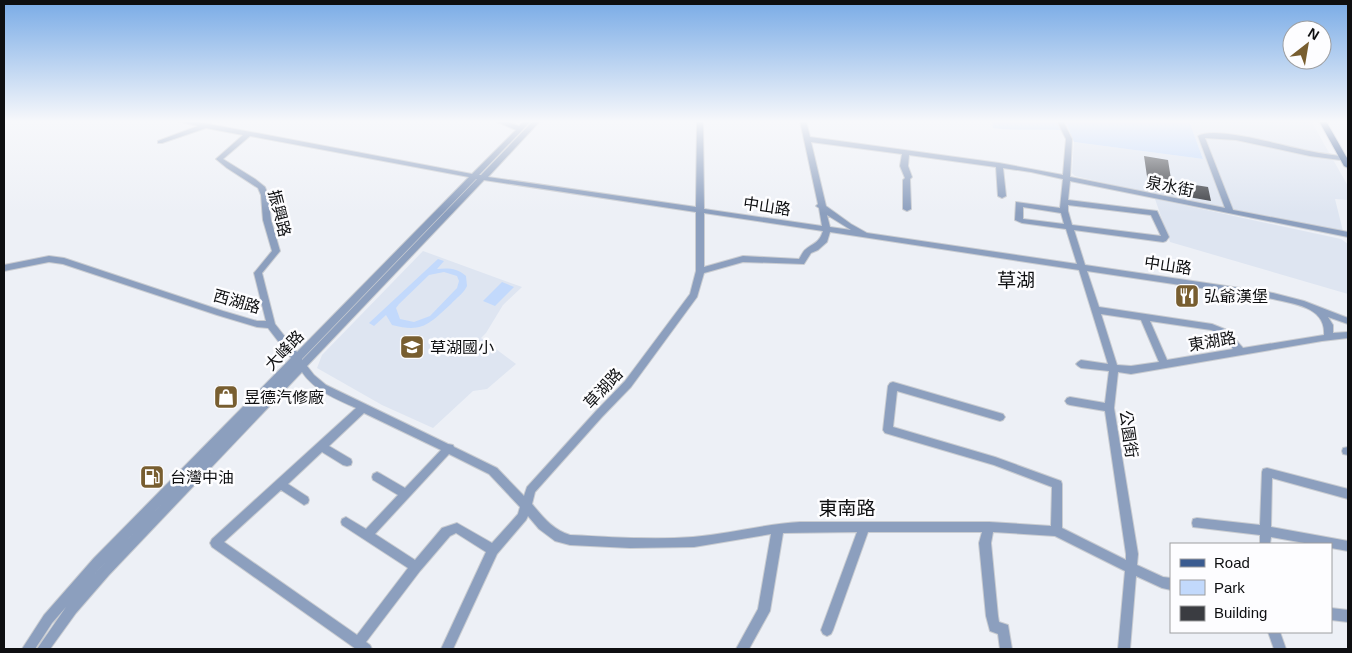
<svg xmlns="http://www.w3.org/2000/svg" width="1352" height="653" viewBox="0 0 1352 653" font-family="Helvetica,'Noto Sans TC',sans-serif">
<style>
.built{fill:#dee5f1}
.green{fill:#c2d9fc;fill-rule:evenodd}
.building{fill:#3a3c41}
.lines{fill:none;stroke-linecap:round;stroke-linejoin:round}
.minor-casing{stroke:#c9ccd1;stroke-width:2}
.major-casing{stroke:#c9ccd1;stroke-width:2}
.minor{fill:#8c9fbe;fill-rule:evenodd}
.major{fill:#3a5b90;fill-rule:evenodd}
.labels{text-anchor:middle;stroke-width:5;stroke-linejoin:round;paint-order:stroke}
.street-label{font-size:16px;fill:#0e0f11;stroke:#fdfdff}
.poi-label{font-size:16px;fill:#0e0f11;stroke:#fdfdff;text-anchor:start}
.quarter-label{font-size:19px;fill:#0e0f11;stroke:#fdfdff}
.near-street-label{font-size:19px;fill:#0e0f11;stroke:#fdfdff}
</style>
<rect width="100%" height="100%" fill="#edf0f6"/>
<g class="built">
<path d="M1189,121H1311L1348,186V200L1335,199L1343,231L1126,188L1075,176L1072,173L1074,142L1203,159Z"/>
<path d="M1155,199L1341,239L1348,244V294L1170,242Z"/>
<path d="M423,251L522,287L503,305L486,333L481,338L516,364L487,389L473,391L433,428L382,405L317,368L322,355Z"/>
</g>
<g class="green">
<path d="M992,121H1056L1061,130C1038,129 1015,131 993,128Z"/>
<path d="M1065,121H1189L1203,159L1074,142Z"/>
<path d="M438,259L444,261L437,269C448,268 457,268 466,276L467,286C464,293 456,298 451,304C429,324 423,333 392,325L386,315L374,326L369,323ZM444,272L457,276L459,281L457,288L430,316L414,322L400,319L396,308L399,304L429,275Z"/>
<path d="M502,282L514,287L495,306L483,301Z"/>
</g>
<path class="building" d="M1144,156L1168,160L1171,179L1176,182L1208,187L1211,201L1149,190Z"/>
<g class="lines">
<defs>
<g id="minor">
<path d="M177,121H193L472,174L516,130L495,121H505L519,126L524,121H531L479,175H481L533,121H540L488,177L696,207L697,121H703L704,209L822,226L819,208L816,206L818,204L800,121H806L810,137L999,163L1063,175L1066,139L1057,121H1063L1072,139L1070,177L1225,208L1198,136C1215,125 1287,147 1309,151C1322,154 1335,155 1348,157V161L1310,156L1236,140L1205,138L1233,210L1348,232V237L1070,181L1068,200L1157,211L1169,237L1166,241L1163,242L1074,230L1085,265L1273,293L1304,301L1348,318V324L1328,317L1333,325V333L1348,332V338L1322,341L1131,374L1118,372L1114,408L1138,554L1137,565L1163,577L1171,578V590L1162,588L1136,576L1130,649H1118L1125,571L1055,536L993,532L991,543L998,616L999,622L1008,625L1012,649H1000L998,634L990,631L986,616L979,543L982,532H868L833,630L831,634L827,636L823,634L821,630L857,532L783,533L770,611L749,649H736L758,609L771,534L694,547L630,548L570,545L555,541L539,529L528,516L526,520L497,554L453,649H441L486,552L456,533L450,536L420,571L366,642L370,645L372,649H356L212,547L210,543L212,539L356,408C336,399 315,391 302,372L109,575L76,613L50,649H37L66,607L52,623L35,649H22L44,615L94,558L291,358L268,328L257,327L217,315L63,264L49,262L4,271V265L49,256L64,258L223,311L257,321H266L254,273L272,251L263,220L261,195L258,188L227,168L216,159L243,135L206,128L162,143H158V141L198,126ZM250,136L469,177L297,352L275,324L262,273L280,251L271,220L268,195L265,187L255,179L223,159ZM811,142L902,154L900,166L905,178L903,180V209L907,211L911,209L910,179L912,177L908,166L909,155L996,167L998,196L1002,198L1006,196L1003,168L1031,172L1063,179L1060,208L1016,202L1015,220L1022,223L1066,229L1077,264L867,233L851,224L826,206ZM476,179H477L302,360V359ZM484,180L696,212V271L690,294L625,381L596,411L527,487L524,496L497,468L454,447L453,445L448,444L326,385L314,375L307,366ZM1068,205L1151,215L1161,236L1072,225L1068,211ZM1023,207L1061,213L1064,224L1023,219ZM704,213L823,231C819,243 815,242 806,249C803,251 801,256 799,259L743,256L704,267ZM827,215L851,230L830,227ZM830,232L1079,270L1108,364L1081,360L1078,362L1076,364L1078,366L1081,368L1109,371L1105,403L1070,397L1067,398L1065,401L1067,404L1070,405L1105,411L1126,554V560L1062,528V484L1061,481L995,457L893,427L897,391L1000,421L1003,420L1005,417L1003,414L893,382L890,383L888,386L883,430L885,433L994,465L1052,487L1051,526L989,522H800C764,524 729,534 693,537C652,540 611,537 570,535C553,530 543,517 532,504L535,492L602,417L631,387L697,297L704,273L743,262L804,264L811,253L818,250L827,242ZM1087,271L1273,299C1294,304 1326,307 1324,335L1243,348L1227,330L1212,324L1099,307ZM1101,314L1141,320L1159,362L1131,366L1117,365ZM1150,321L1211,330L1221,334L1233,349L1167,360ZM296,365L101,567L89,580L102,566ZM364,413L441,450L405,488L381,474L377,472L373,474L372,477L373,480L398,495L366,529L346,517L342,519L341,522L342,525L408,568L357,635L224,542L281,490L304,505L308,503L309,500L308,497L288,484L322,452L343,465L347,466L351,465L352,462L351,459L329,446ZM449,454L489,474L520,507L518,514L492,543L457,523L442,528L415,560L375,534Z"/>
<path d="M1348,447V455L1343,454L1342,451L1343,448Z"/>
<path d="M1267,468L1348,489V499L1272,478L1271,527L1348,541V551L1331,548V544H1310L1271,537L1270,544H1260V535L1193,527L1192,523L1193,519L1197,518L1260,525L1262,472L1263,469Z"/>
<path d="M1331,608L1348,610V622L1331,620Z"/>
<path d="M1268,632H1280L1286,649H1274Z"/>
</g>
<path id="major" d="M1319,121H1326L1348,160V168L1344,166Z"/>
</defs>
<use href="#minor" class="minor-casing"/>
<use href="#major" class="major-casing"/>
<use href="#minor" class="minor"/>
<use href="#major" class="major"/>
</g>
<linearGradient id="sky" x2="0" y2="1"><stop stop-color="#79abe6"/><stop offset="0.57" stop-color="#f7f8fb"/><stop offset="1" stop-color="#f7f8fb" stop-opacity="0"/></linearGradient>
<rect width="1352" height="213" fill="url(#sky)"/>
<defs>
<symbol id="restaurant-square" viewBox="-11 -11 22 22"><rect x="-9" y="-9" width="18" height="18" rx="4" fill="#785e30" stroke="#fdfdff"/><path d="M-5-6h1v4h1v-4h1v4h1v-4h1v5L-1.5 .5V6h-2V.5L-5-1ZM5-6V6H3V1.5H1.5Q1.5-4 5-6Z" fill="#fff"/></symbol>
<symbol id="school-square" viewBox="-11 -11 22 22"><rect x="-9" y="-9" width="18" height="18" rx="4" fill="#785e30" stroke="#fdfdff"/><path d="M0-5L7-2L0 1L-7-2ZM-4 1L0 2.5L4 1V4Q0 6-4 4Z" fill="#fff"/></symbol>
<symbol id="shop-square" viewBox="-11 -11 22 22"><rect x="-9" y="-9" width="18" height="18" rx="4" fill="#785e30" stroke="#fdfdff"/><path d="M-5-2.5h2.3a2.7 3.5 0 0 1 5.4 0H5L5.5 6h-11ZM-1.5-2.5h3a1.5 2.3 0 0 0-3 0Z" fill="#fff"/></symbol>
<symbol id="fuel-square" viewBox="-11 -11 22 22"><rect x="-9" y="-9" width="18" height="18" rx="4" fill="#785e30" stroke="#fdfdff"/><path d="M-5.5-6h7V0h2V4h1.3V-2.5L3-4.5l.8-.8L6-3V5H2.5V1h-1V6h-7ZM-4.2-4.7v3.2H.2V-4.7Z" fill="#fff"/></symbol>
</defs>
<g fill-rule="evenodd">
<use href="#restaurant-square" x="1173" y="282" width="28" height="28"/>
<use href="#school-square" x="398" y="333" width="28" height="28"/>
<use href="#shop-square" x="212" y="383" width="28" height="28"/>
<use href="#fuel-square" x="138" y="463" width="28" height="28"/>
</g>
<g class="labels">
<g class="street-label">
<text transform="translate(1170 186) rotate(11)" y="6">泉水街</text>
<text transform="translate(767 206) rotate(8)" y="6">中山路</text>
<text transform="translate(280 213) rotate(76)" y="6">振興路</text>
<text transform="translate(1168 265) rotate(8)" y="6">中山路</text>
<text transform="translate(237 301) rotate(16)" y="6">西湖路</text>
<text transform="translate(1212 341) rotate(-10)" y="6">東湖路</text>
<text transform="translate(284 350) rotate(-46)" y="6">大峰路</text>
<text transform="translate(603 388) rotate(-47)" y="6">草湖路</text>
<text transform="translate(1129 434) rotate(82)" y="6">公園街</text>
</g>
<g class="poi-label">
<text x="1204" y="302">弘爺漢堡</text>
<text x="430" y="353">草湖國小</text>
<text x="244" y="403">昱德汽修廠</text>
<text x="170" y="483">台灣中油</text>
</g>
<g class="quarter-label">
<text x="1016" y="287">草湖</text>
</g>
<g class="near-street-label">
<text x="847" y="515">東南路</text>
</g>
</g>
<rect width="1352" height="653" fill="none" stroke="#0e0f11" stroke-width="10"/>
<rect x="1170" y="543" width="162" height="90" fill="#fdfdff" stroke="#9d9ea0"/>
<rect x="1180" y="559" width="25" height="8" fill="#3a5b90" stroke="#9d9ea0"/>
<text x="1214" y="568" font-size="15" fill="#0e0f11">Road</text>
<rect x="1180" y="580" width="25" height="15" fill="#c2d9fc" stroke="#9d9ea0"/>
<text x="1214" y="593" font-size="15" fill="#0e0f11">Park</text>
<rect x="1180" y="606" width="25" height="15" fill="#3a3c41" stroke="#9d9ea0"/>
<text x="1214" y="618" font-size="15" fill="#0e0f11">Building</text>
<g transform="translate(1307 45) rotate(31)"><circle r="24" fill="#fdfdff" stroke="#9d9ea0"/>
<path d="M0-4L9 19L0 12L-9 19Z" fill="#785e30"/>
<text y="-8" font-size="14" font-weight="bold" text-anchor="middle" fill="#0e0f11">N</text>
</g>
</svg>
